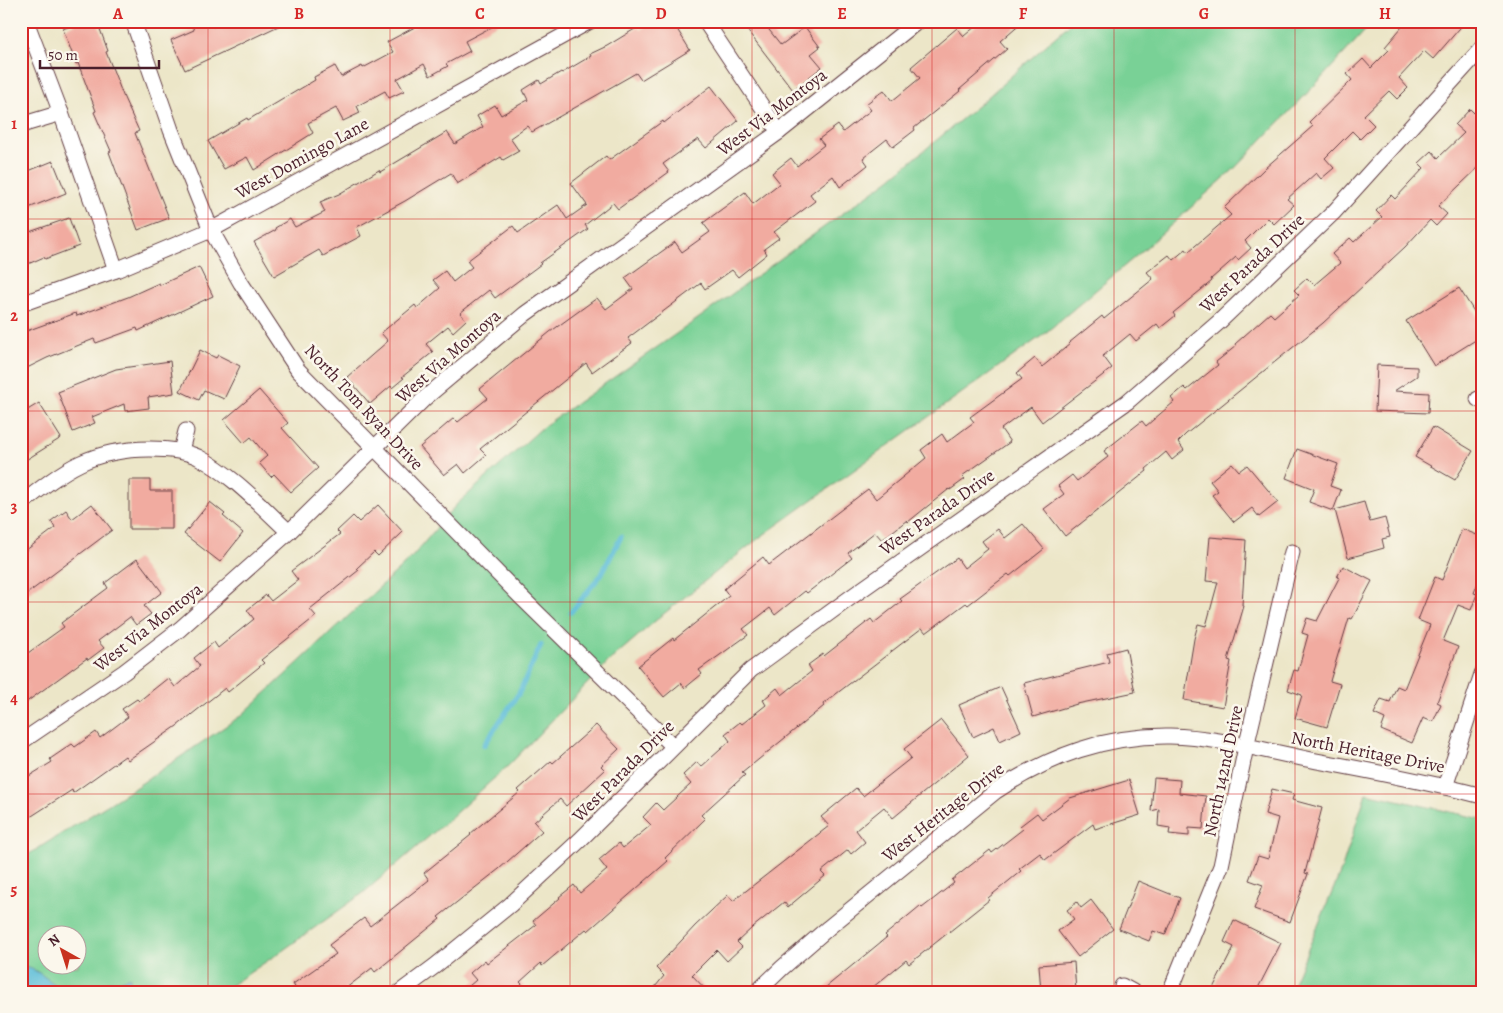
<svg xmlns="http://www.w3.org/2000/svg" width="1503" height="1013" viewBox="0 0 1503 1013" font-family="Alegreya,serif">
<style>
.green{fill:#79d196;stroke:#627860;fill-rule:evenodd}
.water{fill:#59bcd8;stroke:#526e82}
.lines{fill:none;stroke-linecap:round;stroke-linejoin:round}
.stream{stroke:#59bcd8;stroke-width:5}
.building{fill:#f1aba0}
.street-casing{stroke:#623d43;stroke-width:17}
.street{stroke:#fff;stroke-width:15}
.grid{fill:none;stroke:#d62828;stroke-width:1;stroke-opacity:0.55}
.labels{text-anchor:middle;stroke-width:5;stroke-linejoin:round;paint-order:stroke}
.street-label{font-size:18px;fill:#4a1f2b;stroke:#fbf7ec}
.neatline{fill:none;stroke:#d62828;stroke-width:2}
.grid-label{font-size:16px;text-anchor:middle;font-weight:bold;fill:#d62828}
</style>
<rect width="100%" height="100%" fill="#fbf7ec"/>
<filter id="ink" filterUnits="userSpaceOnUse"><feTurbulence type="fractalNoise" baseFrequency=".02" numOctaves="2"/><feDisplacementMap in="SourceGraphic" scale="10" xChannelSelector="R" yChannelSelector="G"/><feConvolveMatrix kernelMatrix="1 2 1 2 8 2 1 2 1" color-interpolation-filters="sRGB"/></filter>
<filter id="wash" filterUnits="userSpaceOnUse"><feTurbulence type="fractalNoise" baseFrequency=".0096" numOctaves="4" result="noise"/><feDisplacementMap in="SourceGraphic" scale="20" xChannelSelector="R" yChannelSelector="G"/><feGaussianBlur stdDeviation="1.12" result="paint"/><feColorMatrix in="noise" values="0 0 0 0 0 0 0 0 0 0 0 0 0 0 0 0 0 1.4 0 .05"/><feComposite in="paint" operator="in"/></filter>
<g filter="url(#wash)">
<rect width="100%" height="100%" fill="#ece6c8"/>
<g class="green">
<path d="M1073,21H1374L1317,83L1233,170L1142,251L1043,335L759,538L661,616L609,661L509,765L439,828L362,894L282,951L221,992H21V859L136,787L242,715L412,557L456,505L544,426L699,318L890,179L981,103ZM48,936H78V966H48Z"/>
<path d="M1366,793L1482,819V992H1290L1341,871Z"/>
</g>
<path class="water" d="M21,966C43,968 54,993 78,991C87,990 96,985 105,983C113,980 120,983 127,977H130V992H21Z"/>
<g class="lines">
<g class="stream">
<path d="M571,612L601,575L621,537"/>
<path d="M484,745L519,693L541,645"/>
</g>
</g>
<g id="blocks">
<g class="building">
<path d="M83,21H97L108,51L106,52L124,98L139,131L135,133L169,218L138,230L109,152L111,151L94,112L96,111L78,63L76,64L63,29Z"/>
<path d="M190,21H210L213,27L224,21H289L185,70L171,40L194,30Z"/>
<path d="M426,21H503L465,41L470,51L446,64L448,66L430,76L424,64L397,79L404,91L389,98L385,91L357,106L360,113L343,121L336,108L308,123L313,133L254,170L247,157L224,169L208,141L247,118L248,120L315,80L314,77L335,66L341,77L362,66L363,68L393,52L387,42Z"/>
<path d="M654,21H672L690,50L641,80L636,73L532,132L527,126L510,138L519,151L503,160L501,157L457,184L451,173L405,201L357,227L361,236L323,256L319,250L274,276L254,242L276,230L275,228L290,219L295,227L325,212L320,202L339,194L379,170L380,172L447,132L455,144L483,127L477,116L495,105L501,115L528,100L523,90L539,80L541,84L561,72L562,73L591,56L590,54L607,46L638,27L640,30Z"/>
<path d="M740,21H762L781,45L805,27L820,47L811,54L822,67L793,90Z"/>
<path d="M982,21H1023L1000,41L1007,49L959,90L960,91L914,128L915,130L893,147L887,139L863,158L868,165L840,187L833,176L810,194L815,201L774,232L779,238L764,249L767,254L738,277L732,270L705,289L701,283L628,338L632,343L592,372L586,363L480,449L486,455L465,473L458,464L444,475L420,447L454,418L458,422L488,398L480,389L550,332L597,298L606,309L633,289L625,278L675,242L682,252L710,232L703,223L745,192L753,204L780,183L772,173L791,158L797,166L824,145L819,139L838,125L843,132L871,110L866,104L884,90L892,101L920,78L911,67L957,28L964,36Z"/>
<path d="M1407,21H1466L1433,59L1424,51L1399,78L1408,88L1397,99L1389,91L1364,115L1374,125L1360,139L1352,131L1325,158L1334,168L1321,179L1316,173L1287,199L1294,205L1274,224L1268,218L1245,241L1251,248L1238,260L1236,257L1211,279L1212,281L1173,313L1175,316L1160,328L1157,324L1136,341L1130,334L1103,356L1112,368L1042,422L1031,407L1001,429L1010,442L962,476L965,479L950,490L949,489L908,522L907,520L882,540L875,532L848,553L852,558L807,593L805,591L775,615L770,608L743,629L748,635L699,670L702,674L685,688L681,683L664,697L638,666L673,638L674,640L729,596L724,589L763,557L769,565L868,489L876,499L926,458L921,450L942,434L947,442L974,422L970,417L1022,379L1017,373L1035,358L1042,367L1070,344L1069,343L1102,316L1104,319L1153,279L1147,272L1169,255L1173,260L1186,249L1188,252L1231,215L1224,208L1265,168L1313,126L1309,122L1352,80L1347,74L1363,59L1371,68L1389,50L1385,47Z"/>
<path d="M711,86L738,121L706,148L698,139L663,164L669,172L618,209L613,203L585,225L588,229L540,263L541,264L495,298L489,290L460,313L466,320L453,332L448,326L426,344L433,352L402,377L404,378L392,388L391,386L370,404L347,377L388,341L381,333L415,305L417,308L440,288L433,280L445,271L453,282L472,267L467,261L513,226L518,233L558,205L567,219L587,205L571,183L606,156L609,160L663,121L664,123Z"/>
<path d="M1482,105V164L1438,206L1447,214L1436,226L1430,220L1405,247L1323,323L1186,434L1178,442L1184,450L1172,460L1166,452L1146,469L1147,471L1065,536L1044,509L1064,494L1058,486L1072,475L1077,481L1108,457L1104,451L1142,421L1146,426L1174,402L1171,398L1184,387L1187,390L1218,365L1216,362L1236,346L1235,344L1270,313L1274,317L1299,295L1294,290L1307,278L1314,285L1340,263L1332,254L1350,238L1354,242L1382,217L1376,211L1391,195L1395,199L1424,168L1419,163L1432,151L1438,158L1464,133L1455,125L1470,109L1474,113Z"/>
<path d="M53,161L66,193L21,211V174Z"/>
<path d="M69,218L79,246L45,259L44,257L21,267V235Z"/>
<path d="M199,267L213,296L138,331L137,328L96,343L94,339L47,358L21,371V333L76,313L77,316L128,297L159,283L160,285Z"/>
<path d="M1459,288L1482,324V336L1434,366L1406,321Z"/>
<path d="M200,350L216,358L218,355L240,366L224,399L204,390L199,400L180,391Z"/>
<path d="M170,361L174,393L148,397L149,408L125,411L124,404L92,417L95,423L73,432L58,392L116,369Z"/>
<path d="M1377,365L1417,367V376L1394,391L1429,393L1428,413L1375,411Z"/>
<path d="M259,390L288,423L282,428L318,468L291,492L274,474L271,477L259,463L267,456L251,437L244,443L224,420Z"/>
<path d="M39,403L61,438L21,463V414Z"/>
<path d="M1433,427L1473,451L1455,480L1415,457Z"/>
<path d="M1297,449L1338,464L1330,486L1341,490L1333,511L1309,502L1314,489L1286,478Z"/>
<path d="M1232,463L1239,471L1247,465L1278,502L1259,517L1252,508L1234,522L1212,495L1218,491L1210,481Z"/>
<path d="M129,480H150V491H172V529H129Z"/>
<path d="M210,502L225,514L223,516L243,533L220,562L184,534Z"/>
<path d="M1364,502L1370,522L1385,518L1390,537L1382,539L1384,548L1348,558L1335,510Z"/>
<path d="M92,504L112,530L28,593L21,584V554L55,528L51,521L66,510L72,519Z"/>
<path d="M378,505L403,532L378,556L374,552L357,568L359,570L310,609L316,616L261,660L264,663L228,692L225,688L177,726L128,760L125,756L73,793L72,790L21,823V781L52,762L50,759L72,744L75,747L96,732L100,738L128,717L122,709L137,699L139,701L168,678L175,687L200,666L194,658L214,642L218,648L254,619L247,610L266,595L271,601L298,580L291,571L340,534L337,531L353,516L359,522Z"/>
<path d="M1023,524L1044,549L1010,576L1008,574L968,605L966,603L926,633L922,628L823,704L824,706L742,773L745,775L701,815L705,819L665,858L668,861L588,931L586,929L542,966L541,963L520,982L524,986L517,992H462L476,980L470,973L485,960L487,963L536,925L533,921L560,898L559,897L574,885L580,893L607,870L599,860L619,843L623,848L651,825L643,817L656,803L663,810L691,784L683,775L697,762L701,767L730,741L725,734L740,722L742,724L766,705L763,700L777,688L782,695L812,671L808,665L823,654L824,656L871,619L874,623L902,601L900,599L957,558L964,568L988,549L982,541L998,529L1005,538Z"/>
<path d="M1462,529L1482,537V572L1474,593L1477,594L1471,610L1458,605L1443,641L1458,647L1437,702L1441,704L1433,722L1423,718L1412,743L1381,730L1385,719L1374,714L1381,699L1390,702L1397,686L1404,689L1430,625L1418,620L1435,577L1442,580Z"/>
<path d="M1210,537L1246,540L1242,605L1244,606L1228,660L1231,661L1223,707L1184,700L1194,639L1198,624L1206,626L1218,582L1206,581Z"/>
<path d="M137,559L162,592L144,606L151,614L136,625L130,617L98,641L104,648L88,660L87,658L21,706V658L64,627L61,623L108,588L105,583Z"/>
<path d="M1343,566L1372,581L1352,619L1349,618L1330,681L1340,684L1327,727L1295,718L1302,695L1288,690L1294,670L1298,671L1308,635L1302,633L1307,618L1317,621L1339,578L1337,577Z"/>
<path d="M1126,648L1135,692L1077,704L1033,717L1024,683L1109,662L1107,653Z"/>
<path d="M1001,687L1021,731L1000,741L994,727L973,737L959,705Z"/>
<path d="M941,720L969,755L893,818L884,807L856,830L865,842L851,854L848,850L821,872L825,876L788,907L784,902L753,927L737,942L742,947L727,961L717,950L692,975L708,992H651L664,976L656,968L695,926L728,895L733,901L829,826L821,817L856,788L863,796L911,758L904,749Z"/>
<path d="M596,725L619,749L601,766L605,770L566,806L560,799L534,822L542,831L499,869L438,917L440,919L375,972L372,968L341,992H298L293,984L336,954L329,945L364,918L370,926L429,880L424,873L471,835L470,834L520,792L518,790L551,761L553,763Z"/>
<path d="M1154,778L1180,780L1179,793L1206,796L1203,829L1189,828V836L1169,834L1170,828L1158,826L1159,809L1151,811Z"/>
<path d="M1129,780L1140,815L1095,829L1093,824L1045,860L1040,853L1019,869L1021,871L988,898L989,900L909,964L906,960L867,992H820L887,937L885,935L920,906L922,908L954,883L952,880L990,850L992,853L1023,829L1020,826L1037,813L1042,819L1070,798Z"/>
<path d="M1272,789L1294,794L1292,800L1322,808L1305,873L1308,874L1290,922L1254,909L1263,885L1249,880L1258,856L1268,859L1278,818L1265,814Z"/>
<path d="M1138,881L1180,898L1165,935L1153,931L1149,941L1119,929Z"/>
<path d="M1091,900L1113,929L1078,957L1058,931L1074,919L1067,910L1077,902L1081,908Z"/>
<path d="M1234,920L1281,943L1256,992H1211L1234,947L1224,942Z"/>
<path d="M1074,962L1076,992H1041L1039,965Z"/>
</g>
</g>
</g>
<g filter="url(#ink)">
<use href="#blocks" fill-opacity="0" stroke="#623d43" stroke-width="1"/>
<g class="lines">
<defs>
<g id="street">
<path d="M26,21L61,113L116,270"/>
<path d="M133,21L171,130L211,230L241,283L298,370L520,596L673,746"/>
<path d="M705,21L779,132"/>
<path d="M21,125L61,113"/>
<path d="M21,304L116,270L211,230L590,21"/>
<path d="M1478,399L1482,401"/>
<path d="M181,451L186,431"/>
<path d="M21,504C65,469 91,449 150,449C166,449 183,450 198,457C233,475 261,506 289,532"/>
<path d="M21,742L124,672L180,629L289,532L425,398L525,314L779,132L918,21"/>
<path d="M1445,787L1482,674"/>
<path d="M1122,986L1133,992"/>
<path d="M400,992L435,966L510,905L580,840L751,670L854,595L1127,402L1219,322L1334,212L1482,48"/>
<path d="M757,992L782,968L828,928L996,791C1050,756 1105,735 1170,736C1217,737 1265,751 1312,760C1369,771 1425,781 1482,796"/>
<path d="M1170,992L1221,866L1246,747L1292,552"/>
</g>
</defs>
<use href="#street" class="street-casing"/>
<use href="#street" class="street"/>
</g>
</g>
<path class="grid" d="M208,21V992M390,21V992M570,21V992M752,21V992M932,21V992M1114,21V992M1295,21V992M21,219H1482M21,411H1482M21,602H1482M21,794H1482"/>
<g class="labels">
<g class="street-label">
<text transform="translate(772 112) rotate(-37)" y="6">West Via Montoya</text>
<text transform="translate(302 158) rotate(-29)" y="6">West Domingo Lane</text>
<text transform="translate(1252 263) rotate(-43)" y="6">West Parada Drive</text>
<text transform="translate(448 356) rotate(-41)" y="6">West Via Montoya</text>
<text transform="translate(364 407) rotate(47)" y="6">North Tom Ryan Drive</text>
<text transform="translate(937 512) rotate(-35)" y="6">West Parada Drive</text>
<text transform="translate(148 627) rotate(-38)" y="6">West Via Montoya</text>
<text transform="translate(1368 752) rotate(11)" y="6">North Heritage Drive</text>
<text transform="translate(623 771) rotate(-45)" y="6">West Parada Drive</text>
<text transform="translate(1223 771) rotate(-78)" y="6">North 142nd Drive</text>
<text transform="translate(943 812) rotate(-38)" y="6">West Heritage Drive</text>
</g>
</g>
<rect width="1503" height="1013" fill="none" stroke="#fbf7ec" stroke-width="55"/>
<g transform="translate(62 950) rotate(321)"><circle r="24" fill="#fbf7ec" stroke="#b4a19f"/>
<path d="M0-4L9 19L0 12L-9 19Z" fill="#c8321e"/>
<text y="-8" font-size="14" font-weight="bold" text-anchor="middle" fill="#4a1f2b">N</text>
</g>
<path d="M40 60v8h119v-8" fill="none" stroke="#4a1f2b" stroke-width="2.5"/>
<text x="48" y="60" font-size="15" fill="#4a1f2b" stroke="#fbf7ec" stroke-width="4" paint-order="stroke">50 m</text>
<rect x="28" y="28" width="1448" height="958" class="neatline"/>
<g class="grid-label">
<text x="118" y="19">A</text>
<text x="299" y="19">B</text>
<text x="480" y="19">C</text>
<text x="661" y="19">D</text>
<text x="842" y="19">E</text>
<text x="1023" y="19">F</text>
<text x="1204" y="19">G</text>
<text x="1385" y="19">H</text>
<text x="14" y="129">1</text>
<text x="14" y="321">2</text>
<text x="14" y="512">3</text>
<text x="14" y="704">4</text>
<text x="14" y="895">5</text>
</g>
</svg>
